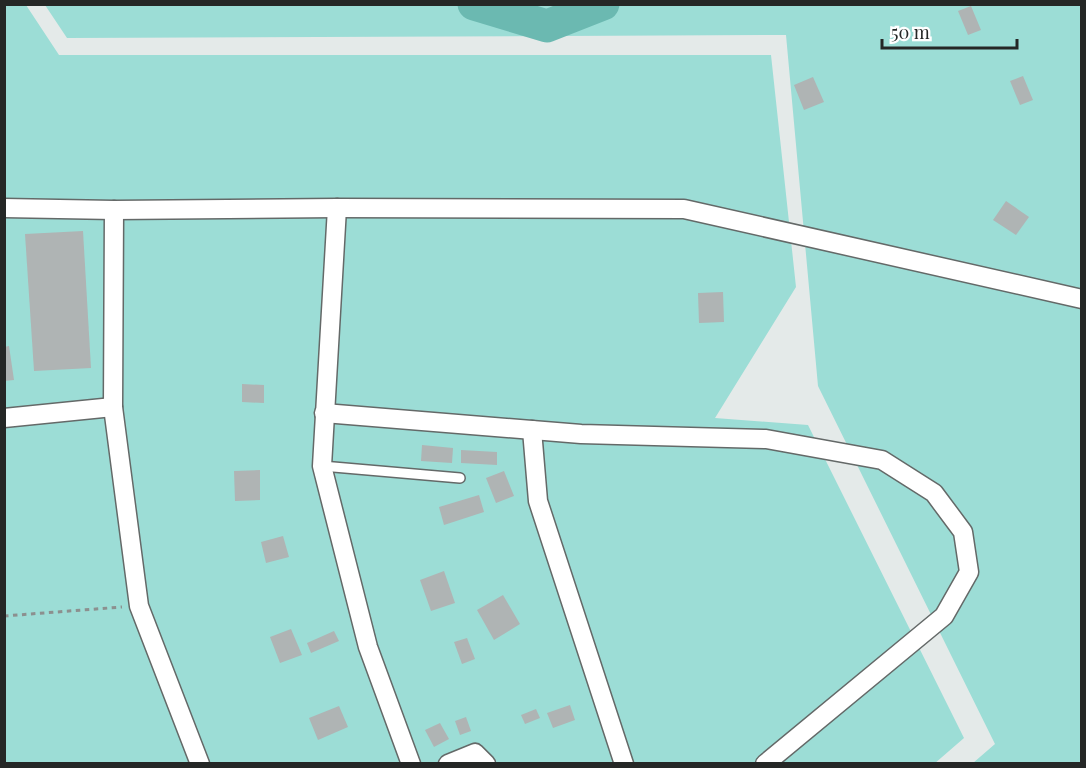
<svg xmlns="http://www.w3.org/2000/svg" width="1086" height="768" viewBox="0 0 1086 768" font-family="'Playfair Display',serif">
<style>
.green{fill:#9cddd6}
.lines{fill:none;stroke-linecap:round;stroke-linejoin:round}
.river{stroke:#6bb9b1;stroke-width:33}
.building{fill:#afb4b4}
.service-casing{stroke:#646968;stroke-width:12}
.minor-casing{stroke:#646968;stroke-width:21}
.path{stroke:#8c908f;stroke-width:3;stroke-dasharray:4.5 4.5;stroke-linecap:butt}
.service{stroke:#fff;stroke-width:9}
.minor{stroke:#fff;stroke-width:18}
</style>
<rect width="100%" height="100%" fill="#e4eae9"/>
<g class="green">
<path d="M4,5H26L59,55H771L796,287L715,418L808,425L964,738L934,764L5,763Z"/>
<path d="M45,5H1081V763H973L995,744L818,386L786,35L67,38Z"/>
</g>
<g class="lines">
<path class="river" d="M474,4L547,26L603,4"/>
</g>
<g class="building">
<path d="M971,6L981,30L968,35L958,11Z"/>
<path d="M1023,76L1033,100L1020,105L1010,81Z"/>
<path d="M813,77L824,102L804,110L794,85Z"/>
<path d="M1006,201L1029,217L1016,235L993,220Z"/>
<path d="M83,231L91,368L34,371L25,234Z"/>
<path d="M723,292L724,322L699,323L698,293Z"/>
<path d="M9,346L14,380L4,381V347Z"/>
<path d="M242,384L264,385V403L242,402Z"/>
<path d="M422,445L453,448L452,463L421,461Z"/>
<path d="M461,450L497,452V465L461,463Z"/>
<path d="M260,470V500L235,501L234,471Z"/>
<path d="M504,471L514,496L496,503L486,478Z"/>
<path d="M479,495L484,512L444,525L439,507Z"/>
<path d="M283,536L289,557L266,563L261,542Z"/>
<path d="M444,571L455,603L431,611L420,580Z"/>
<path d="M503,595L520,624L494,640L477,610Z"/>
<path d="M291,629L302,655L280,663L270,637Z"/>
<path d="M334,631L339,641L311,653L307,643Z"/>
<path d="M467,638L475,659L462,664L454,642Z"/>
<path d="M570,705L575,720L553,728L547,713Z"/>
<path d="M339,706L348,727L318,740L309,718Z"/>
<path d="M536,709L540,718L525,724L521,715Z"/>
<path d="M466,717L471,731L460,735L455,721Z"/>
<path d="M440,723L449,739L434,747L425,730Z"/>
</g>
<g class="lines">
<defs>
<path id="service" d="M322,466L460,478"/>
<g id="minor">
<path d="M4,208L114,210L337,208L684,209L1082,299"/>
<path d="M337,208L322,466L368,647L411,764"/>
<path d="M114,210L113,407L139,606L200,764"/>
<path d="M324,413L581,434L766,439L882,460L934,493L963,532L969,572L944,616L765,764"/>
<path d="M4,418L113,407"/>
<path d="M532,430L538,501L624,764"/>
<path d="M448,764L475,753L486,764"/>
</g>
</defs>
<use href="#service" class="service-casing"/>
<use href="#minor" class="minor-casing"/>
<path class="path" d="M4,616L122,607"/>
<use href="#service" class="service"/>
<use href="#minor" class="minor"/>
</g>
<rect width="1086" height="768" fill="none" stroke="#252726" stroke-width="12"/>
<path d="M882 39v9h135v-9" fill="none" stroke="#252726" stroke-width="3"/>
<text x="891" y="39" font-size="18" fill="#252726" stroke="#ffffff" stroke-width="4.5" paint-order="stroke">50 m</text>
</svg>
